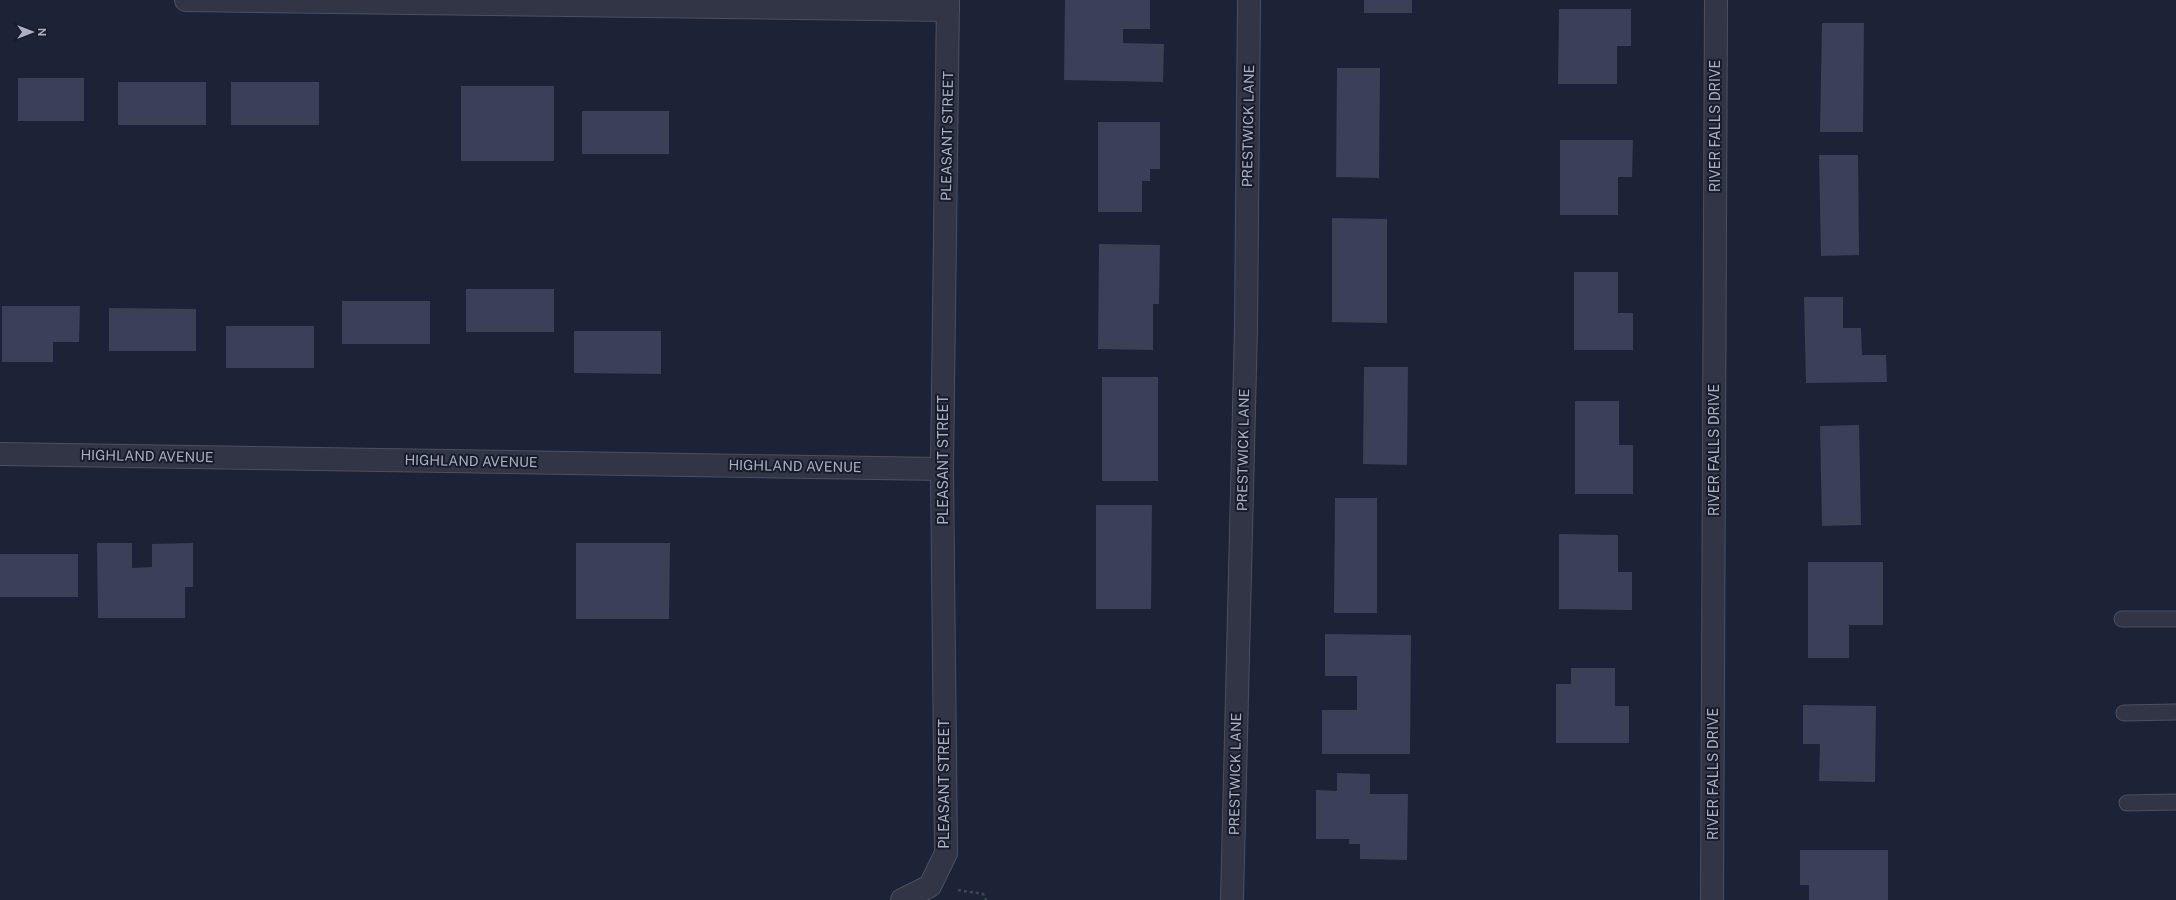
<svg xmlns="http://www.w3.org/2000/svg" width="2176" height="900" viewBox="0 0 2176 900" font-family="'Public Sans',sans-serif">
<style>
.building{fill:#394057}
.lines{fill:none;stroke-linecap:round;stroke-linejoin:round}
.service-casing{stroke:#4b5062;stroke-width:17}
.minor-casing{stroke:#4b5062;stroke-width:24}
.path{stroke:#394b51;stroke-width:2.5;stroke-dasharray:3 3;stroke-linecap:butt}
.service{stroke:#313546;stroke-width:15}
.minor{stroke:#313546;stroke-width:22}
.labels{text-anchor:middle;stroke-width:4;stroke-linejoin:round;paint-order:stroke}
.street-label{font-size:14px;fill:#aaafc4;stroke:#171b2a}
</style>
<rect width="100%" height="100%" fill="#1d2336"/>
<g class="building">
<path d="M1065,0H1150V29H1123V43L1164,44L1163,82L1064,80Z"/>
<rect x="1364" y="0" width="48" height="13"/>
<path d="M1559,9H1631V46H1617V84H1558Z"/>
<path d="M1822,23H1864L1863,132H1820Z"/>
<path d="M1337,68H1380L1379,178L1336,177Z"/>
<rect x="18" y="78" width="66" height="43"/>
<rect x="118" y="82" width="88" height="43"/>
<rect x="231" y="82" width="88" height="43"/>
<rect x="461" y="86" width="93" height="75"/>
<rect x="582" y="111" width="87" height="43"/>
<path d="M1098,122H1160V169H1150V181H1142V212H1098Z"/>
<path d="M1560,140H1633L1632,177H1618V215H1560Z"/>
<path d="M1819,155H1858L1859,255L1821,256Z"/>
<path d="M1332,218L1387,219V323L1332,322Z"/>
<path d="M1099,244L1160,245L1159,304H1153V350L1098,349Z"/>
<path d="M1574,272H1618V313H1633V350H1574Z"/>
<rect x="466" y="289" width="88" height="43"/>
<path d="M1804,297H1843V328H1861L1862,355H1886L1887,382L1806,383Z"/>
<rect x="342" y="301" width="88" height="43"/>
<path d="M2,306H80L79,342H53V362H2Z"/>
<path d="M109,308L196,309V351H109Z"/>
<rect x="226" y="326" width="88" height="42"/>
<path d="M574,331H661V374L574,373Z"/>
<path d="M1364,367H1408L1407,465L1363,464Z"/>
<rect x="1102" y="377" width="56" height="104"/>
<path d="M1575,401H1619V445H1633V494H1575Z"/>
<path d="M1859,425L1861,525L1822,526L1820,426Z"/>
<path d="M1335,498H1377V613H1334Z"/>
<path d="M1096,505H1152L1151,609H1096Z"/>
<path d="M1559,534L1618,535V572H1632V610L1559,609Z"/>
<path d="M97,543H132V568L152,567V544L193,543V587H185V618H98Z"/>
<path d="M576,543H670L669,619H576Z"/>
<rect x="0" y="554" width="78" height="43"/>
<path d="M1808,562H1883V625H1849V658H1808Z"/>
<path d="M1325,634L1411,635L1410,754H1322V710H1357V676H1325Z"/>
<path d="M1571,668H1615V706H1629V743H1556V684H1571Z"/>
<path d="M1803,705L1876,706L1875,782L1819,781L1820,744H1803Z"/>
<path d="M1337,773L1370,774V794H1408L1407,860L1360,859V844H1349V839H1316V790L1337,791Z"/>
<path d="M1800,850H1888V900H1809V885H1800Z"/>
</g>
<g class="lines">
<defs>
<g id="service">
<path d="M2122,619H2176"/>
<path d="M2124,713L2176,712"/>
<path d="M2127,803L2176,802"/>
</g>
<g id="minor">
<path d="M186,0L948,10"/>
<path d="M0,454L942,469"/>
<path d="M902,900L930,886L946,853L942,469L948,0"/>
<path d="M1232,900L1246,327L1249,0"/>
<path d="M1712,900L1716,0"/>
</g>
</defs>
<use href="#service" class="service-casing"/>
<use href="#minor" class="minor-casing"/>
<path class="path" d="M958,890L983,894L986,900"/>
<use href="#service" class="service"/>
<use href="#minor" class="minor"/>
</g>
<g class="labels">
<g class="street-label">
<text transform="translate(1248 126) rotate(-89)" y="5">PRESTWICK LANE</text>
<text transform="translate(1715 126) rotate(-90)" y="5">RIVER FALLS DRIVE</text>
<text transform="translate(947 136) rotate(-89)" y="5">PLEASANT STREET</text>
<text transform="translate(1243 450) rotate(-89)" y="5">PRESTWICK LANE</text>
<text transform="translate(1714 450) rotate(-90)" y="5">RIVER FALLS DRIVE</text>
<text transform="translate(147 456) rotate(1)" y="5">HIGHLAND AVENUE</text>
<text transform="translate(943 460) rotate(-90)" y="5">PLEASANT STREET</text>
<text transform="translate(471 461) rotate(1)" y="5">HIGHLAND AVENUE</text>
<text transform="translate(795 466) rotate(1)" y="5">HIGHLAND AVENUE</text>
<text transform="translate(1235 774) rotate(-89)" y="5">PRESTWICK LANE</text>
<text transform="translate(1713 774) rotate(-90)" y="5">RIVER FALLS DRIVE</text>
<text transform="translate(944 784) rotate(-90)" y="5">PLEASANT STREET</text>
</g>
</g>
<g transform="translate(32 32) rotate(90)" stroke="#171b2a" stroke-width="3" paint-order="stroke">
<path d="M0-3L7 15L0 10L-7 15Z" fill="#aaafc4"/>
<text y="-6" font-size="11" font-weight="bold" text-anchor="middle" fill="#aaafc4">N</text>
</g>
</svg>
